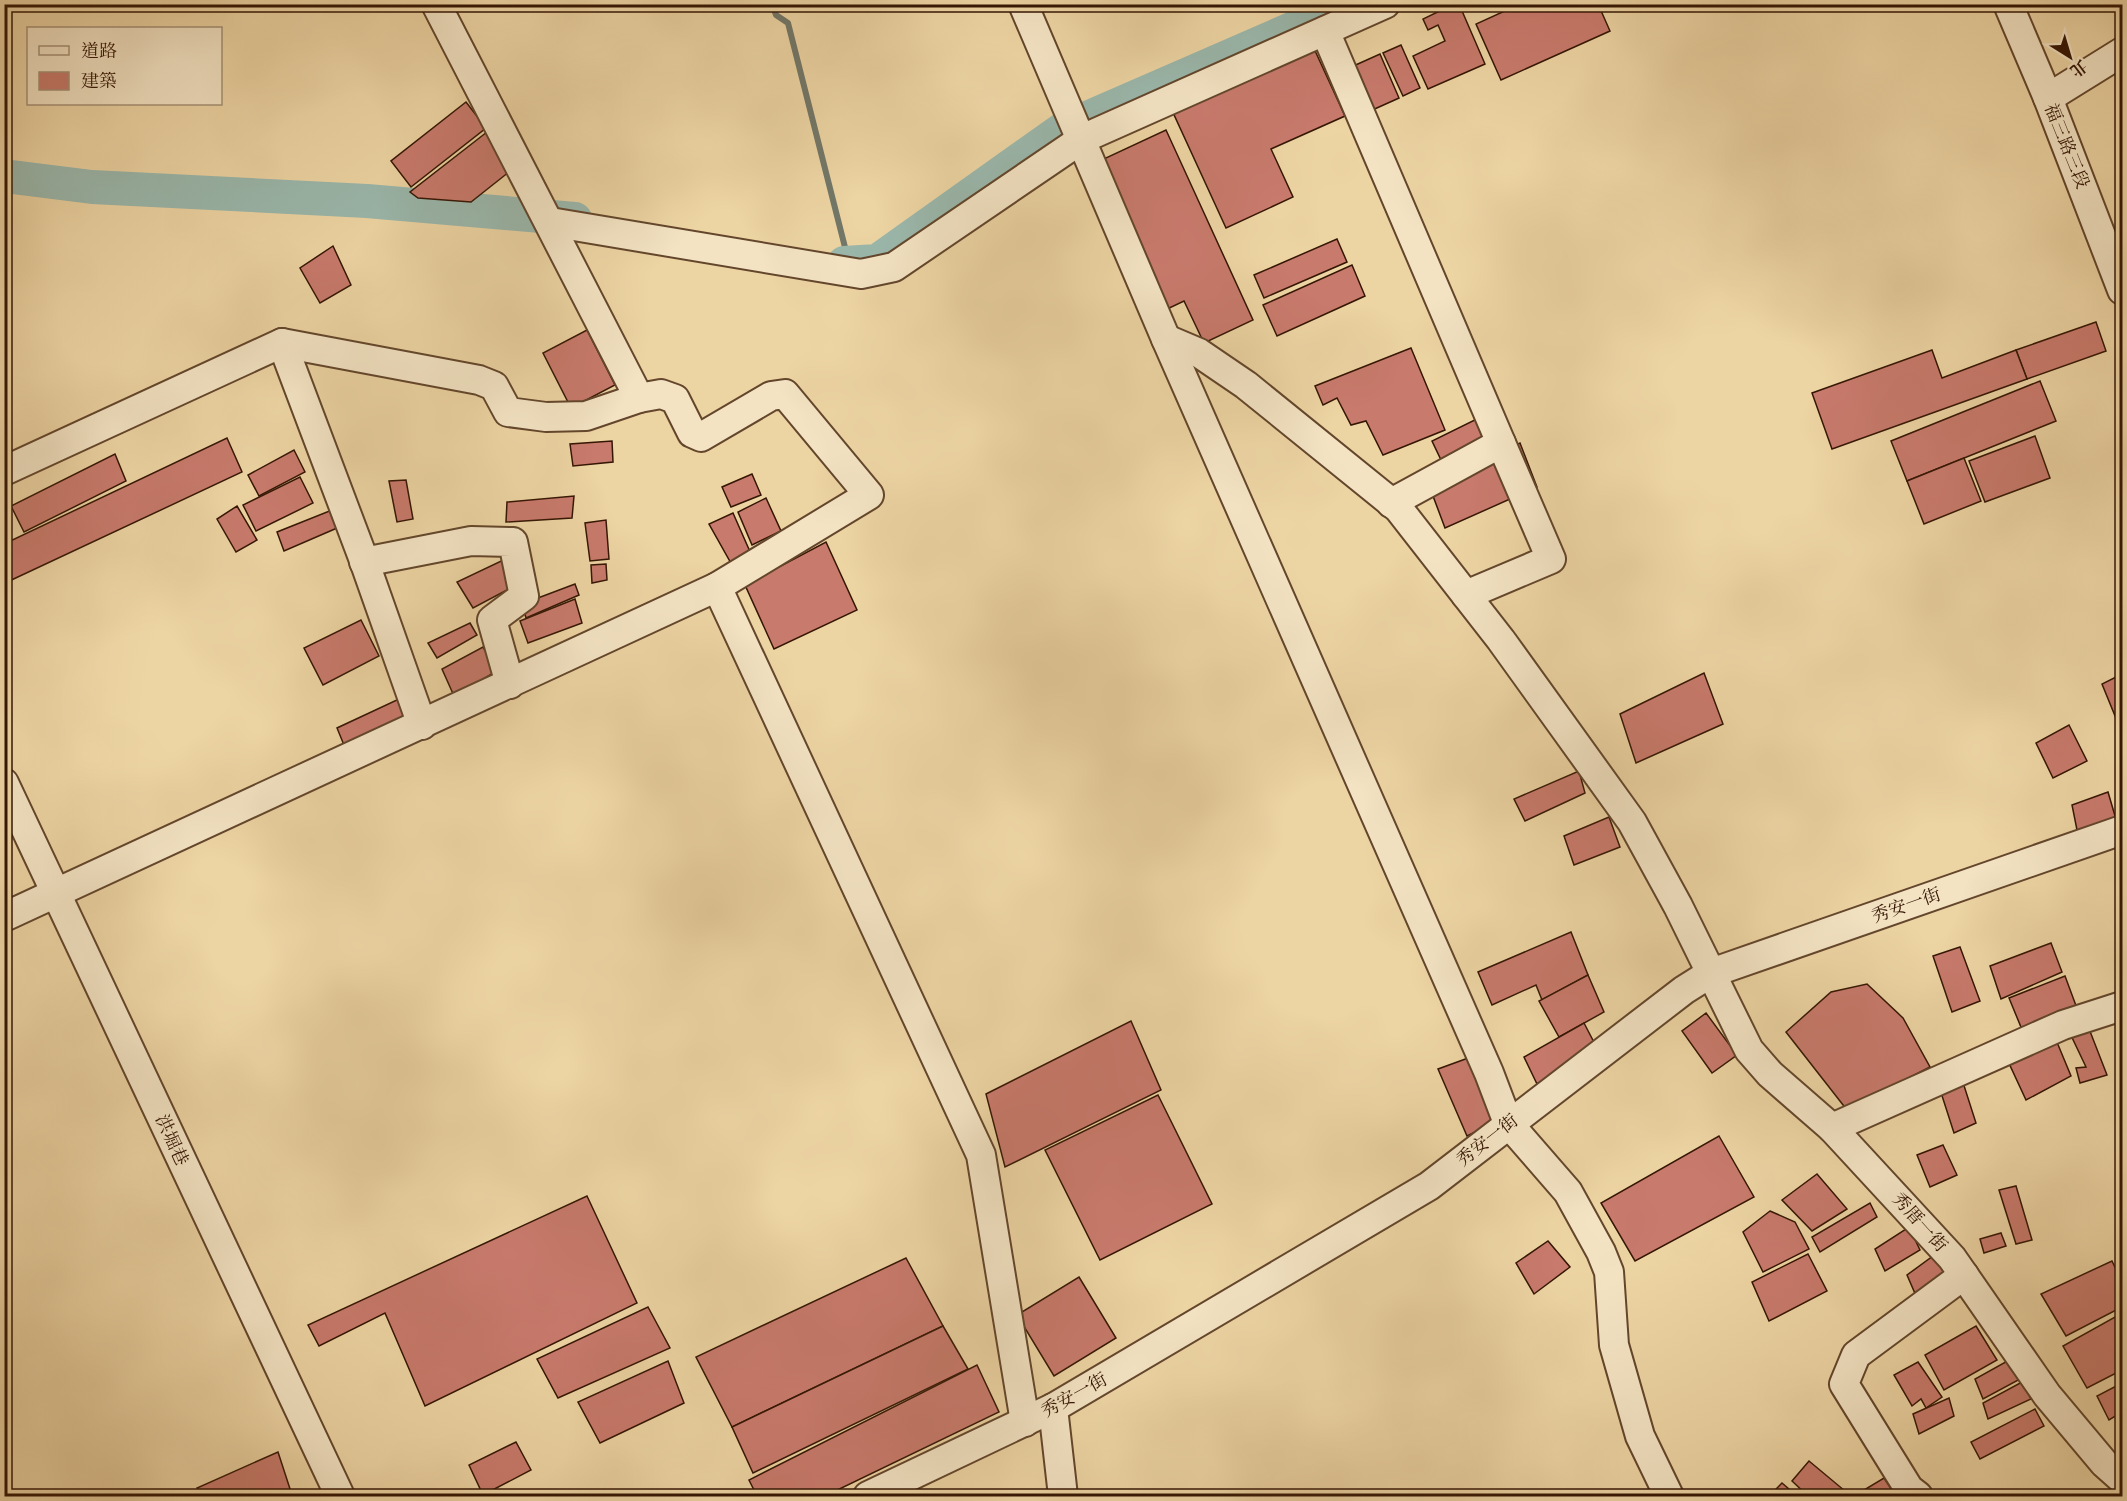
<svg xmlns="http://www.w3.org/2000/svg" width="2127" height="1501" viewBox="0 0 2127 1501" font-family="Vollkorn,'Noto Serif TC',serif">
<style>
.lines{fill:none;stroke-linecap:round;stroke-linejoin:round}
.stream{stroke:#727768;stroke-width:6}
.river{stroke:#9ab7ab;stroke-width:34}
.building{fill:#c87a6c;stroke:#351604;stroke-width:1.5}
.minor-casing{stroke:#63462c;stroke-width:32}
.minor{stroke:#f3e3c3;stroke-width:28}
.labels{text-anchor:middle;stroke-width:6;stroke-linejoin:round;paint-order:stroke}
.street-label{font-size:18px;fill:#351604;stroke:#f3e3c3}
</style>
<rect width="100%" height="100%" fill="#edd4a3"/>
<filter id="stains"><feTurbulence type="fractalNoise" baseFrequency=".00333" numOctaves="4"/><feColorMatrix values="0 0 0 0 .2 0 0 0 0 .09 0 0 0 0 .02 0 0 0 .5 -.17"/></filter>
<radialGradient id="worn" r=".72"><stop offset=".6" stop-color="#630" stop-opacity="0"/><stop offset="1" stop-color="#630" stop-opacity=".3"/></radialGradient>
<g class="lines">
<path class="stream" d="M772,4L776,15L788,23L849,263"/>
<g class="river">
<path d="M4,176L92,187L367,201L575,219"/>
<path d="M844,263L877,261L1064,128L1349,4"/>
</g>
</g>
<g class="building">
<path d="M1454,4H1459L1485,64L1428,89L1413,56L1445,41L1438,25L1428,30L1423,19Z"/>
<path d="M1520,4H1598L1610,31L1501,80L1476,24Z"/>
<path d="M1311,42L1345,116L1271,149L1293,197L1226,228L1170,106Z"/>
<path d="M1401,45L1420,88L1403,96L1383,53Z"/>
<path d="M1380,54L1399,98L1368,112L1349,68Z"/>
<path d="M466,102L486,128L411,187L391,161Z"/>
<path d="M1166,130L1253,320L1204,343L1184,301L1163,311L1095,163Z"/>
<path d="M487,132L514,168L471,202L418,198L410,192Z"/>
<path d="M1337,239L1347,262L1264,298L1254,275Z"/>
<path d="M333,246L351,285L320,303L300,268Z"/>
<path d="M1352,265L1365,296L1277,336L1263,305Z"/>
<path d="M2096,322L2106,351L2027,379L2016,350Z"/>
<path d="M587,330L615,385L571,408L543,353Z"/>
<path d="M1411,348L1445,430L1383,455L1366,421L1351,425L1337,398L1323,405L1315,386Z"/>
<path d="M1932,350L1942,378L2016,350L2027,379L1832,449L1812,393Z"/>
<path d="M2040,381L2056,421L1907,481L1891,441Z"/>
<path d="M1497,409L1507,430L1442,462L1432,441Z"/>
<path d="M2035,436L2050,478L1985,502L1969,461Z"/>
<path d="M227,438L242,472L5,583L4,544Z"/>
<path d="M612,441L613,462L573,466L570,444Z"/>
<path d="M1520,443L1537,487L1445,528L1430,488Z"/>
<path d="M294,450L305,472L259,496L248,475Z"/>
<path d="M115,454L126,481L24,532L11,506Z"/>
<path d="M1964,458L1981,501L1924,524L1907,481Z"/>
<path d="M752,474L761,495L731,507L722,487Z"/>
<path d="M300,477L313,503L256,531L243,505Z"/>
<path d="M406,480L413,519L397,522L389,481Z"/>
<path d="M574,496L572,518L506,522L507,502Z"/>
<path d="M766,498L781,531L752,545L738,512Z"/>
<path d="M237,506L257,540L236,552L217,519Z"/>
<path d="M337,508L344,525L284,551L277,532Z"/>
<path d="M733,513L751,554L732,565L709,524Z"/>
<path d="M606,520L609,559L590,561L585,523Z"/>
<path d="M826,542L857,610L774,649L745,585Z"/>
<path d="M516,554L526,580L473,608L457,582Z"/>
<path d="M606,564L607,580L592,583L591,565Z"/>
<path d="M575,584L579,595L526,618L522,604Z"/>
<path d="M575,599L582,623L528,643L520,621Z"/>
<path d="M361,620L379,656L323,685L304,648Z"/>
<path d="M470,623L477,635L437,658L428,643Z"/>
<path d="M483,647L497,671L454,696L442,669Z"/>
<path d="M1704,673L1723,724L1636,763L1620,714Z"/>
<path d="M2122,674V733L2102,684Z"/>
<path d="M399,699L409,721L346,750L337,728Z"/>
<path d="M2069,725L2087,761L2053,778L2036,743Z"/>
<path d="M1579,771L1585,793L1525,821L1514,799Z"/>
<path d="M2108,792L2118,826L2079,840L2072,805Z"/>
<path d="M1609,817L1620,847L1574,865L1564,836Z"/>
<path d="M1571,932L1588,975L1542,1000L1536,985L1492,1005L1478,972Z"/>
<path d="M2051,943L2062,972L2001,999L1990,966Z"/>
<path d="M1960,947L1980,1001L1952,1012L1933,956Z"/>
<path d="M1588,975L1604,1012L1559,1037L1539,1001Z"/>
<path d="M2065,976L2078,1011L2023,1032L2009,998Z"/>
<path d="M1867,984L1903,1018L1930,1067L1847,1110L1786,1032L1831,992Z"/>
<path d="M1706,1013L1737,1055L1712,1073L1682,1031Z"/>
<path d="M1131,1021L1161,1090L1005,1167L986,1094Z"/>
<path d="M2086,1021L2107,1075L2080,1083L2076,1068L2086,1067L2068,1029Z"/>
<path d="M1584,1023L1598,1050L1537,1084L1524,1057Z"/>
<path d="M2054,1035L2071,1076L2026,1100L2007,1059Z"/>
<path d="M1471,1057L1498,1121L1467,1136L1438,1069Z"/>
<path d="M1959,1070L1976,1123L1954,1133L1936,1077Z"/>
<path d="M1158,1095L1212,1204L1100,1260L1045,1150Z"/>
<path d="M1719,1136L1754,1197L1635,1261L1601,1203Z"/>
<path d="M1943,1145L1957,1175L1930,1187L1917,1155Z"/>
<path d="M1817,1174L1847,1209L1812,1231L1782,1200Z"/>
<path d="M2016,1186L2032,1240L2016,1244L1999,1190Z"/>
<path d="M587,1196L637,1303L425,1406L385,1313L319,1346L308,1325Z"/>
<path d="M1870,1203L1877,1217L1820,1252L1812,1237Z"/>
<path d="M1770,1211L1795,1222L1809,1249L1763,1272L1743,1232Z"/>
<path d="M1909,1227L1920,1250L1885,1271L1875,1249Z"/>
<path d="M2001,1233L2006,1246L1984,1253L1980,1239Z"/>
<path d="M1548,1241L1570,1267L1534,1294L1516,1263Z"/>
<path d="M1948,1245L1961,1267L1917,1298L1907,1275Z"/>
<path d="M1808,1254L1827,1291L1769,1321L1752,1282Z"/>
<path d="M906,1258L943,1326L732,1427L696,1357Z"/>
<path d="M2112,1261L2122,1282V1307L2066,1336L2041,1294Z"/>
<path d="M1079,1277L1116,1338L1054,1376L1017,1315Z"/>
<path d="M648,1307L670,1348L558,1398L537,1359Z"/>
<path d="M2115,1317L2122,1334V1370L2087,1388L2063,1346Z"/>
<path d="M943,1326L968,1369L753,1473L732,1427Z"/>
<path d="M1976,1326L1997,1360L1944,1390L1925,1355Z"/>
<path d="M2011,1359L2022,1378L1983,1399L1975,1379Z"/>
<path d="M668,1361L684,1403L600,1443L578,1402Z"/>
<path d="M1918,1362L1942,1397L1926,1408L1921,1399L1912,1406L1894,1375Z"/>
<path d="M977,1365L999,1412L825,1496H757L749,1480Z"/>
<path d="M2022,1382L2031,1399L1988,1419L1983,1403Z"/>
<path d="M2122,1383V1412L2109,1420L2097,1396Z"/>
<path d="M1949,1398L1954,1416L1919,1434L1913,1414Z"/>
<path d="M2035,1409L2044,1426L1980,1459L1971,1442Z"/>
<path d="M516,1442L531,1470L483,1495L469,1465Z"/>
<path d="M278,1452L291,1492L284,1496H203L197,1488Z"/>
<path d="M1809,1461L1845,1491L1841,1496H1808L1792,1481Z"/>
<path d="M1884,1478L1896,1496H1854Z"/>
<path d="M1782,1483L1797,1496L1770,1495Z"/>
</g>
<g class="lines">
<defs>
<g id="minor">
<path d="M1023,4L1166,339L1489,1073L1508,1123L1568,1192L1601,1252L1609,1272L1614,1345L1640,1436L1669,1496"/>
<path d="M2008,4L2048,98L2122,290"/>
<path d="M1325,31L1501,443L1391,503"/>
<path d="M2048,98L2122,52"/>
<path d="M550,222L861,274L894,267L1082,139L1385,4"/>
<path d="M1166,339L1199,353L1246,385L1398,508L1501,640L1632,822L1678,906L1749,1050L1770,1074L1832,1128L1952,1258L2047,1395L2104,1463L2122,1479"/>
<path d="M282,343L362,555L422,725"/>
<path d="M4,471L282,343L479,380L494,386L508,412L546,417L586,416L639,398"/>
<path d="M364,562L471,541L513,542L524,596L492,620L510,684"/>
<path d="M717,587L981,1155L1025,1422"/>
<path d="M1466,595L1551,559L1501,443"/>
<path d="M4,783L340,1496"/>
<path d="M4,917L717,587L869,495L785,394L771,396L701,437L692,433L675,399L661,394L639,398L436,4"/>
<path d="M1832,1128L2063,1025L2122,1006"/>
<path d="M1053,1408L1063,1496"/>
<path d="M868,1496L1053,1408L1429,1186L1684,990L1711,973L2122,830"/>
<path d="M1918,1496L1909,1489L1844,1384L1856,1355L1964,1275"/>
</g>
</defs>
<use href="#minor" class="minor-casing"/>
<use href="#minor" class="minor"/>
</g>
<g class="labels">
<g class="street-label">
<text transform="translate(2067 146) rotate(68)" y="6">福三路三段</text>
<text transform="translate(1906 905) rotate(-19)" y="6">秀安一街</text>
<text transform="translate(172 1140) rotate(65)" y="6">洪堀巷</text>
<text transform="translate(1487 1140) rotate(-38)" y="6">秀安一街</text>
<text transform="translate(1920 1222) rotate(48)" y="6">秀厝一街</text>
<text transform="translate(1074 1395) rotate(-29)" y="6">秀安一街</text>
</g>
</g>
<rect width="2127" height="1501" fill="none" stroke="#edd4a3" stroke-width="24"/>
<rect x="6" y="6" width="2115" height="1489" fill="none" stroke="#351604" stroke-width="3"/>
<rect x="12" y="12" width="2103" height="1477" fill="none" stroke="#351604" stroke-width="1.5"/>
<rect x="27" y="27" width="195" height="78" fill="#f3e3c3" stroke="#a79177" stroke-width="1.5"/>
<rect x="39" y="46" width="30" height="9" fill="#f3e3c3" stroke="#a79177" stroke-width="1.5"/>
<text x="81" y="57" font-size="18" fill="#351604">道路</text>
<rect x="39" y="72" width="30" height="18" fill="#c87a6c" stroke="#a79177" stroke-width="1.5"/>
<text x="81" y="87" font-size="18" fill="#351604">建築</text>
<g transform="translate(2070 57) rotate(143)" stroke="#f3e3c3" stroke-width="4.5" paint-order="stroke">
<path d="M0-4.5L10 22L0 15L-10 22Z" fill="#351604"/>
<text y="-9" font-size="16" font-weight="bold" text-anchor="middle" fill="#351604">北</text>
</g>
<rect width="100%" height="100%" filter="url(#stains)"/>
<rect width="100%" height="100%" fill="url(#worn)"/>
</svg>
